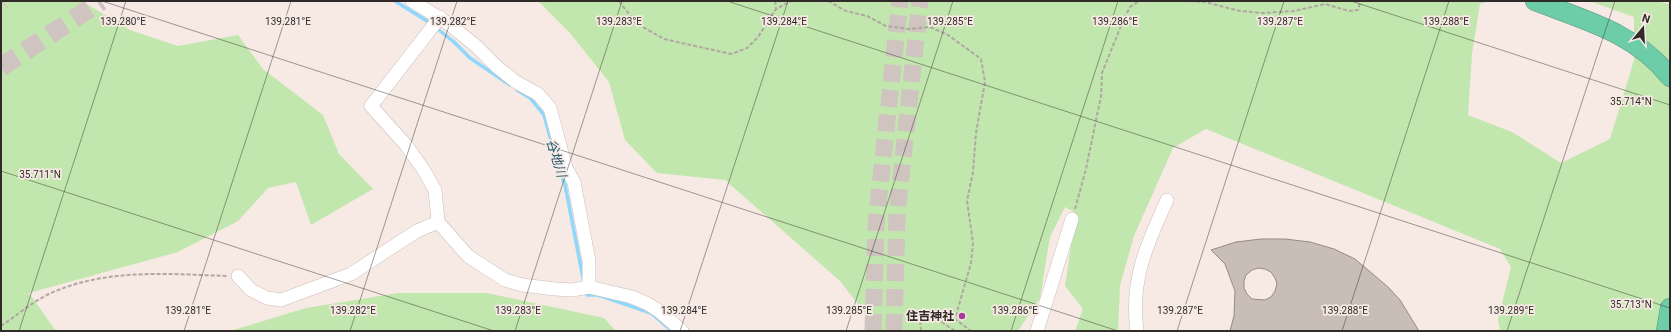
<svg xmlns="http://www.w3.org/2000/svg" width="1671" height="332" viewBox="0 0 1671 332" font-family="Roboto,'Noto Sans JP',sans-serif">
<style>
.green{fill:#c2e7ae}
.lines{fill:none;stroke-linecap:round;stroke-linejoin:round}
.stream{stroke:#90d8fb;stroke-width:3.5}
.building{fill:#c9beb6;stroke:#958b83;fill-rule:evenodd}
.major-tunnel{stroke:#cfc4bf;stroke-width:17;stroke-dasharray:17 8;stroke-linecap:butt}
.highway-tunnel{stroke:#cfc4bf;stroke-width:19;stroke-dasharray:19 10;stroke-linecap:butt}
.minor-casing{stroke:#cabdb8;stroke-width:14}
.highway-casing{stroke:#58947c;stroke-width:20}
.path{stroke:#b1a7a2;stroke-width:2;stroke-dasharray:4 2;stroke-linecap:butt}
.minor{stroke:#fff;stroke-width:13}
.highway{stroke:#6ecda9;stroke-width:19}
.ticks{fill:none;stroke:#302b29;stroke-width:1;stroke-opacity:0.45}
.poi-dot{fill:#a73998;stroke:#f7eae4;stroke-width:1.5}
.labels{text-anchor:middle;stroke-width:3.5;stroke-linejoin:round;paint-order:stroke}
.poi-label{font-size:12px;font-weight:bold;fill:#302b29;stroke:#f7eae4;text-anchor:end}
.water-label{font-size:13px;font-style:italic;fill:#1b536c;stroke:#f7eae4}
.ticks-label{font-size:10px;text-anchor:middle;fill:#302b29;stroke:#f7eae4;stroke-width:3.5;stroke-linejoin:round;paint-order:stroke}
</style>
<rect width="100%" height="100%" fill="#f7eae4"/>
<g class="green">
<path d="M1,1H82L130,30L178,46L238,35L263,69L323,115L339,154L373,189L311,225L296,182L268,188L238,221L178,252L29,293L56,331H1Z"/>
<path d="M538,1H1489L1480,4L1472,54L1468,115L1512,132L1561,163L1610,139L1634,60V17L1589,1H1655L1670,4V331H1500L1498,319L1511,267L1500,249L1206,129L1173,148L1134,236L1120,286L1118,331H1075L1083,309L1065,286L1076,213L1065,207L1050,237L1040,298L1018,331H879L840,281L725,180L657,173L625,140L609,82L570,33Z"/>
<path d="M398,293H487L604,318L616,331H230L306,308Z"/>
</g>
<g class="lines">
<g class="stream">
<path d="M395,1L430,23L454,42L470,58L510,85"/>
<path d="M517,90L530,98L544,115L559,169L565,185L583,278"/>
<path d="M586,290L587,295H598L651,313L672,331"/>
</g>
</g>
<path class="building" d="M1261,239H1285L1310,242L1334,249L1355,259L1388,287L1400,300L1419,331H1230L1234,316L1235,291L1225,264L1211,250L1236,242ZM1258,268L1265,269L1271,272L1275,278L1277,284L1275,291L1271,297L1265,300L1252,299L1247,294L1244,288V281L1246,275L1252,270Z"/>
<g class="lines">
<g class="major-tunnel">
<path d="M873,331L876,224L900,1"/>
<path d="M894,331L897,214L920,1"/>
</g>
<g class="highway-tunnel">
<path d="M1,2L2,1"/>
<path d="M1,67L101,1"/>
</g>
<defs>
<g id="minor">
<path d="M412,1L449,24L476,46L496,66L516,82L538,94L550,108L566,168L574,182L589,261V287"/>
<path d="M440,17L371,106L406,145L423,169L435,190L438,222L468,256L505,280L522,285L555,289L572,290L589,287L632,297L648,304L659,311L682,331"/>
<path d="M238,276L251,290L267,298L281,300L351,274L417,231L438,222"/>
<path d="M1037,331L1072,219"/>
<path d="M1137,331C1130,280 1147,244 1167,200"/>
</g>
<g id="highway">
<path d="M1535,1C1584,20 1636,33 1670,77"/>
<path d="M1666,331L1670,308"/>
</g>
</defs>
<use href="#minor" class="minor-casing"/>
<use href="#highway" class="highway-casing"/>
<g class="path">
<path d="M619,1L636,23L664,39L731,54L747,48L758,37L776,9L791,1"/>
<path d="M775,1L776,9"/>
<path d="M828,1L846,11L867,16L886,26L909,29L930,27L948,35L981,59L985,82L976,133L973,172L967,201L973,243L971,263L955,319L971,331"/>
<path d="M1184,1L1205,2L1240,11L1263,13L1294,11L1325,4L1349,11L1358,10L1360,3L1358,1"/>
<path d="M1075,209L1086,169L1101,96L1102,73L1123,21L1130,7L1139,1"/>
<path d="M1,326C16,316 32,302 49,294C105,268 168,274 227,276"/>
<path d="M921,331L920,318L934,317L955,331"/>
</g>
<use href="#minor" class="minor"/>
<use href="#highway" class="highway"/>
</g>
<path class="ticks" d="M102,1L1118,331M727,1L1670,308M1351,1L1670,105M1,171L494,331M19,331L126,1M184,331L291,1M350,331L457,1M515,331L622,1M680,331L788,1M846,331L953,1M1011,331L1118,1M1177,331L1284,1M1342,331L1449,1M1507,331L1615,1"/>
<circle class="poi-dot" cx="962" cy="316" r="4"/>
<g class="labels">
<g class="poi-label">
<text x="954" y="320">住吉神社</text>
</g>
<g class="water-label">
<text transform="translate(557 158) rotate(73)" y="5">谷地川</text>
</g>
</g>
<g class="ticks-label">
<text x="123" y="25">139.280°E</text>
<text x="288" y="25">139.281°E</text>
<text x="453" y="25">139.282°E</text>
<text x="619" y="25">139.283°E</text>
<text x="784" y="25">139.284°E</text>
<text x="950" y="25">139.285°E</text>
<text x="1115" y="25">139.286°E</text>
<text x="1280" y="25">139.287°E</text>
<text x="1446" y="25">139.288°E</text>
<text x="1631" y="105">35.714°N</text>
<text x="40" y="178">35.711°N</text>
<text x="1631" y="308">35.713°N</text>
<text x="188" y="314">139.281°E</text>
<text x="353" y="314">139.282°E</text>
<text x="518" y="314">139.283°E</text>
<text x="684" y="314">139.284°E</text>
<text x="849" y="314">139.285°E</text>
<text x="1015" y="314">139.286°E</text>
<text x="1180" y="314">139.287°E</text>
<text x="1345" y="314">139.288°E</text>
<text x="1511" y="314">139.289°E</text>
</g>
<rect width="1671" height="332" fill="none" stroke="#302b29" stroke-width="4"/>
<g transform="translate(1643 28) rotate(18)" stroke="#f7eae4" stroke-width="3" paint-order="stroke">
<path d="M0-3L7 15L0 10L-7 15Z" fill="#302b29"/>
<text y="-6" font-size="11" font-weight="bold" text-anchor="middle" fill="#302b29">N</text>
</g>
</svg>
